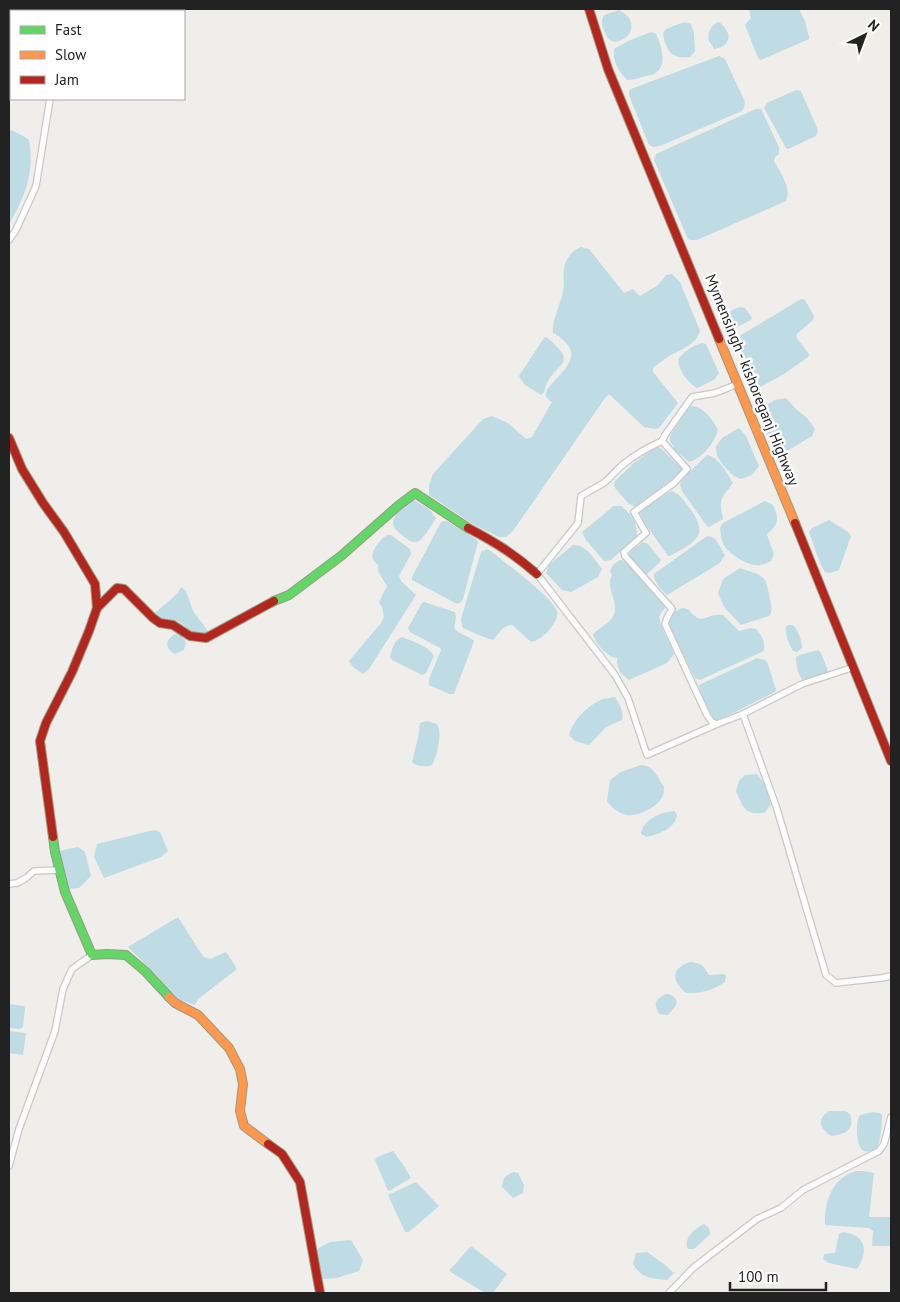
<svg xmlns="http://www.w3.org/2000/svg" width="900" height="1302" viewBox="0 0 900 1302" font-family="'PT Sans',sans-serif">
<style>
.water{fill:#bfdbe3}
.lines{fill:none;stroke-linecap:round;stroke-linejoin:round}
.street-casing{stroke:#c9c8c7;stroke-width:8}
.fast-casing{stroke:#999a82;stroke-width:10}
.slow-casing{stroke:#999a82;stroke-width:10}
.jam-casing{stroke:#999a82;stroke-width:10}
.street{stroke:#fdfcfc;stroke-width:5.5}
.fast{stroke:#63d668;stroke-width:8}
.slow{stroke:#ff974d;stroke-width:8}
.jam{stroke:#b3261e;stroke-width:8}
.labels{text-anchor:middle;stroke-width:5;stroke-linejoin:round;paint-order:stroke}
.street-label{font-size:15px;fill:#222;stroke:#fff}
</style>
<rect width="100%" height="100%" fill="#f0eeeb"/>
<g class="water">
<path d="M749,9H799L805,21L809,37V39L761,60L758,58L745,25L751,18Z"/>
<path d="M619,10C647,25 621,48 610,40C607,38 606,34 604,30C601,24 601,21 604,15Z"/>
<path d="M684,22L691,24L694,33L695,51L690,57C671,59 666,51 663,33L666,29Z"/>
<path d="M719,22C732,32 733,46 714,49C714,48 710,42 709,42C707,33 711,24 719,22Z"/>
<path d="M651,32L656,34C661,45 669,66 654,74C651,75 646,76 642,77C637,79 633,80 627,80C619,72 612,61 614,49L628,41Z"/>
<path d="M719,56L725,59L745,102L744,108L742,111L660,146L653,147L649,145L629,95V91L631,89Z"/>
<path d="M796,90L801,91L818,130L816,136L788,149L786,148L764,108L767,103Z"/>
<path d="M756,109H761L779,147V154L775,157L774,161C780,172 792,188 786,201L697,240H690L688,239L654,160L656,154Z"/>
<path d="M9,129L23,136L29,140C35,171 25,197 9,224Z"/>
<path d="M581,247L589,249L624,293L633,289L640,296L658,285L666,275L672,274L680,282L700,331C696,345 680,350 669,356C663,360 658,364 653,368V372L678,403L659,428L655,429L644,427L609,394L605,398L513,531L506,537H499L469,522L429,495V486L433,474L483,419L492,416L508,423L526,439L532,437L552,402C551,402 546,397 546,396C542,384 586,363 566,343C562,339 558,335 553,333C551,323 561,303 563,291C565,283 562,273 565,264C568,256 573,250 581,247Z"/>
<path d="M801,299L805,300L814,316L813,320L797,334L796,337L809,354L808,357L784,374L755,390L752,388L735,343L736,338Z"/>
<path d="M740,307L745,308L752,318L751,320L733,329H731L725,319C728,312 733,309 740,307Z"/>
<path d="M546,337C551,340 554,344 558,348C572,362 557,367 550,378C547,382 545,387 544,392L541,395L525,385L519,376L544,338Z"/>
<path d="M702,343L706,344L719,373L714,380L697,388C688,383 679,371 678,360C682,353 693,345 702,343Z"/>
<path d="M786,398L796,409L807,418L815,429L812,436L784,453C773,450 758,420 761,408L775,400Z"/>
<path d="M691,406C703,406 713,420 718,430C714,444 702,458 689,462L676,451L670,441V436L686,411Z"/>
<path d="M739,428L746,436L759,466L752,475L741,479C732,477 721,464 717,455C717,455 716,447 716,447L722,438Z"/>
<path d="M658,447L662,449L682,469L680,473L635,507L628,503L615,488L614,485L615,481L635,462L655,448Z"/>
<path d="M707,455C719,457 727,474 733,483C720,500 719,499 723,519L709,527L707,526L682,491L680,484L683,478Z"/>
<path d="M671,491C679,493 683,499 688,506C711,535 696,542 670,556H668L642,519L640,513L643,509Z"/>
<path d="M412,500H414L429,509L436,518C432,524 423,541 416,542C412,543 409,540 406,538C393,529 388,523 400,510C404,506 407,503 412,500Z"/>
<path d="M765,501L773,505C776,511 779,519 775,526C773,529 769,531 767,535L774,554L771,561C768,562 764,565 760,565C750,567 731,555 725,547C721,541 721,535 720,528L723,523Z"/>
<path d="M614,506H621C632,515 637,521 637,536L611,560L604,561L586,540L582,532Z"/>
<path d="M829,520L848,532L851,536L839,570L830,573L825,572L820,563L809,532L812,528Z"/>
<path d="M444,521H447L476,539L478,542L463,599L461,602L457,604L412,580V577L439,526L441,522Z"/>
<path d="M387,535H391L410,549L411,554L399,576L402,582L416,595L369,669L363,674L353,667L349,661L381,623L384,617L382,607L379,602L387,586L378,571V565C377,564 374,561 373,559C370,551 381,539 387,535Z"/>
<path d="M707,536C717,536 720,547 725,555L720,563L667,595C662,590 653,582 654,574Z"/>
<path d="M643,542L648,544L661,560L659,563L647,574L644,573L630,557L629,553Z"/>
<path d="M573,545C587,545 594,559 602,569L598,577L571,592L562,590L546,573L549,565Z"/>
<path d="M487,549L491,551C505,563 551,596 557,611C559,617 553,625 550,629C546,634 538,641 531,642L512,625C502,625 499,634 493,640L486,638L463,628L462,626L461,619L481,552Z"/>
<path d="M620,560H622L634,569L664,605L665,608C663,611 661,612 660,615C657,623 671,644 674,654L667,663L629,680C620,674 617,669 617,658C607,657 595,643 593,634C599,628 607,625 612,618C622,604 604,588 612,576L610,570L614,564Z"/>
<path d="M740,568C765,577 765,573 770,600C772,607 773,610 769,616L741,625L724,607L718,593L723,579Z"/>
<path d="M181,587L186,591L193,611L208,631L204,637C192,635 189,627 179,622C170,618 159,624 155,613L178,593Z"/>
<path d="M424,602L455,612L456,617L454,628C459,635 468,635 474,641L454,694H449L429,685V679L441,650L440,648L410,632L408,628L422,603Z"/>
<path d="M682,608L688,609C704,628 704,613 723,615L739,631L751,628L756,629C762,635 765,641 764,651L700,680L695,678L667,623L672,613Z"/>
<path d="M788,625H792C798,628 802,641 802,648L797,652L793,651C789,644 785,636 786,627Z"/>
<path d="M177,633L181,635L186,642L184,650L175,654C163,648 166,638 177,633Z"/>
<path d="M402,637C412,641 429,646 434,656L426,673L422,675L392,660L390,657C392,649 394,640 402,637Z"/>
<path d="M818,650L821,653L828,671L826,675L804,681C798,677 796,665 796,657L800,655Z"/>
<path d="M757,658L765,660L768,664L776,690L775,692L717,721C707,718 700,695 699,685Z"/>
<path d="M615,697C620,705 624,711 622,720L606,727L589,745L575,741L569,735C573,720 588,705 603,699C607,698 611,698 615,697Z"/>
<path d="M427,721L437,724C443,733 437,756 432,765C426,767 417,767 412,762L418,738L420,723Z"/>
<path d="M641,765C655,766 657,777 664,787C664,790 664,792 663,795C659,807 638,817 626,815C618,813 611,807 607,801L610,780L621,772Z"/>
<path d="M757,774L766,786L771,805L764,813C744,815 743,807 736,791L739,781L745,775Z"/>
<path d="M674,811L677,815C675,829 658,834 647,837L641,834C642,820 661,812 674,811Z"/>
<path d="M154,830L160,832L168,851L161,857L104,878L94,857L97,844Z"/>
<path d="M78,847L85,852L91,876L79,888L68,889L59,851Z"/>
<path d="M178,917L200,952L204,957L210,959L226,952L237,969L198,999L195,1005L175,998L160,979L128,947Z"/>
<path d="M690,962C703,963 702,965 709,975L724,974L726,976L725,982C713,990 700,994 686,993C672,981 670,969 690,962Z"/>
<path d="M666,994C672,994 674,996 677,1002L675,1007L668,1015L659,1014C653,1002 655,1000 666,994Z"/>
<path d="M9,1004L24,1006L25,1008L23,1027L20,1029L9,1028Z"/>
<path d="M9,1031L26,1033L23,1055L9,1053Z"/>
<path d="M829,1111H845L850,1114C855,1130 846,1134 831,1136C820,1128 816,1120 829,1111Z"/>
<path d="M873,1112L879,1113L882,1115C882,1122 881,1141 877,1147C875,1149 872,1151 870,1151C859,1155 857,1138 857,1131C857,1125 857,1120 860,1115Z"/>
<path d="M393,1151L404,1166L411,1178L389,1191H388L375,1160L377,1157Z"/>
<path d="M856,1171H863L874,1173L869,1217H891V1246H872L873,1231L869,1228L825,1225C824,1202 832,1178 856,1171Z"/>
<path d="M513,1172L518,1173L524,1185L523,1193L513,1198L502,1187C503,1178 505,1176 513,1172Z"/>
<path d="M416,1182L439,1206L409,1232H405L388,1195Z"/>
<path d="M704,1224L709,1228L710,1234L694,1249H688C682,1240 695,1228 704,1224Z"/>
<path d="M843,1232C866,1235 869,1251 857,1269L829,1263L823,1259L824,1254L835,1253L839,1234Z"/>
<path d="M351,1240L363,1260L359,1271L337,1278L321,1279L317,1265V1249L330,1242Z"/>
<path d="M471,1246L507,1274L493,1293H485L449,1271Z"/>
<path d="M647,1252L664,1264L674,1273L667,1280C651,1278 642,1279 633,1264L636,1253Z"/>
</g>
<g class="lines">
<defs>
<g id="street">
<path d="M80,11L82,9"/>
<path d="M9,240L16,230L36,186L50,99"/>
<path d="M662,441C649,447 636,454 625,463C618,468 612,476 605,482C598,487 589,491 581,496L578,523L537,574L615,675L628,698L647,755L717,724L743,714"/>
<path d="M854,667L802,684L743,714L777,809L826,975L836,983L881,978L891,976"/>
<path d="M717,724L712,722L707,715L665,624L667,618L672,609L625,556L624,552L646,533L634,512L674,483L687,469L662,441L665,435L692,397L715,393L738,384"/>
<path d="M9,884L17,883L26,878L34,871L60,870"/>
<path d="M9,1166L19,1129L55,1031L63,989L72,969L92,955"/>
<path d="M669,1293L693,1268L757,1219L781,1208L803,1190L879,1151L884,1144L891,1117"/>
</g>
<g id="fast">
<path d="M274,601L289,595L341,556L399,505L415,493L468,528"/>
<path d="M53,837L55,852L65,892L92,955L107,954L126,955L146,972L169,997"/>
</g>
<g id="slow">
<path d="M719,339L795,523"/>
<path d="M169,997L175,1003L198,1015L229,1048L240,1069L243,1084L240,1111L244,1126L268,1144"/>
</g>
<g id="jam">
<path d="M589,9L608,69L719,339"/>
<path d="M9,438L22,469L43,503L64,532L95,584L97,608L89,631L72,672L46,723L40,741L53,837"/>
<path d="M795,523L891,761"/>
<path d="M468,528C495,542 514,554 537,574"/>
<path d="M97,608L117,588L124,589L153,618L160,623L173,625L190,636L206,638L274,601"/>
<path d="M268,1144L282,1154L300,1182L320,1293"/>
</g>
</defs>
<use href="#street" class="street-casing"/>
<use href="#fast" class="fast-casing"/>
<use href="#slow" class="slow-casing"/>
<use href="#jam" class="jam-casing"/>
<use href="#street" class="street"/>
<use href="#fast" class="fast"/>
<use href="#slow" class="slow"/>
<use href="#jam" class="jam"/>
</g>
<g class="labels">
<g class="street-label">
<text transform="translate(752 380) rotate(68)" y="5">Mymensingh - kishoreganj Highway</text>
</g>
</g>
<rect width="900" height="1302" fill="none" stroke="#222222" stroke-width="20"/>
<rect x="10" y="10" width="175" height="90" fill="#ffffff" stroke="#a7a7a7"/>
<rect x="20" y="26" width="25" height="8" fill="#63d668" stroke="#a7a7a7"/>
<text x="55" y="35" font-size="15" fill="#222222">Fast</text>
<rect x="20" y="51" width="25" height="8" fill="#ff974d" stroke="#a7a7a7"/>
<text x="55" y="60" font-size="15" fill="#222222">Slow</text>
<rect x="20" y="76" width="25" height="8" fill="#b3261e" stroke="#a7a7a7"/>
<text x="55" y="85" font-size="15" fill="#222222">Jam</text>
<g transform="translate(865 35) rotate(42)" stroke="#ffffff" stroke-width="4" paint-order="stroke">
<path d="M0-4L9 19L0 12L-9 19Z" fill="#222222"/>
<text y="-8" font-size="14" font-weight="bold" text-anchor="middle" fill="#222222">N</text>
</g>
<path d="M730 1282v8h96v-8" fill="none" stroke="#222222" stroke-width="2.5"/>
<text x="738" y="1282" font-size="15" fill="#222222" stroke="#ffffff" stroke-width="4" paint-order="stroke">100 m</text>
</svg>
